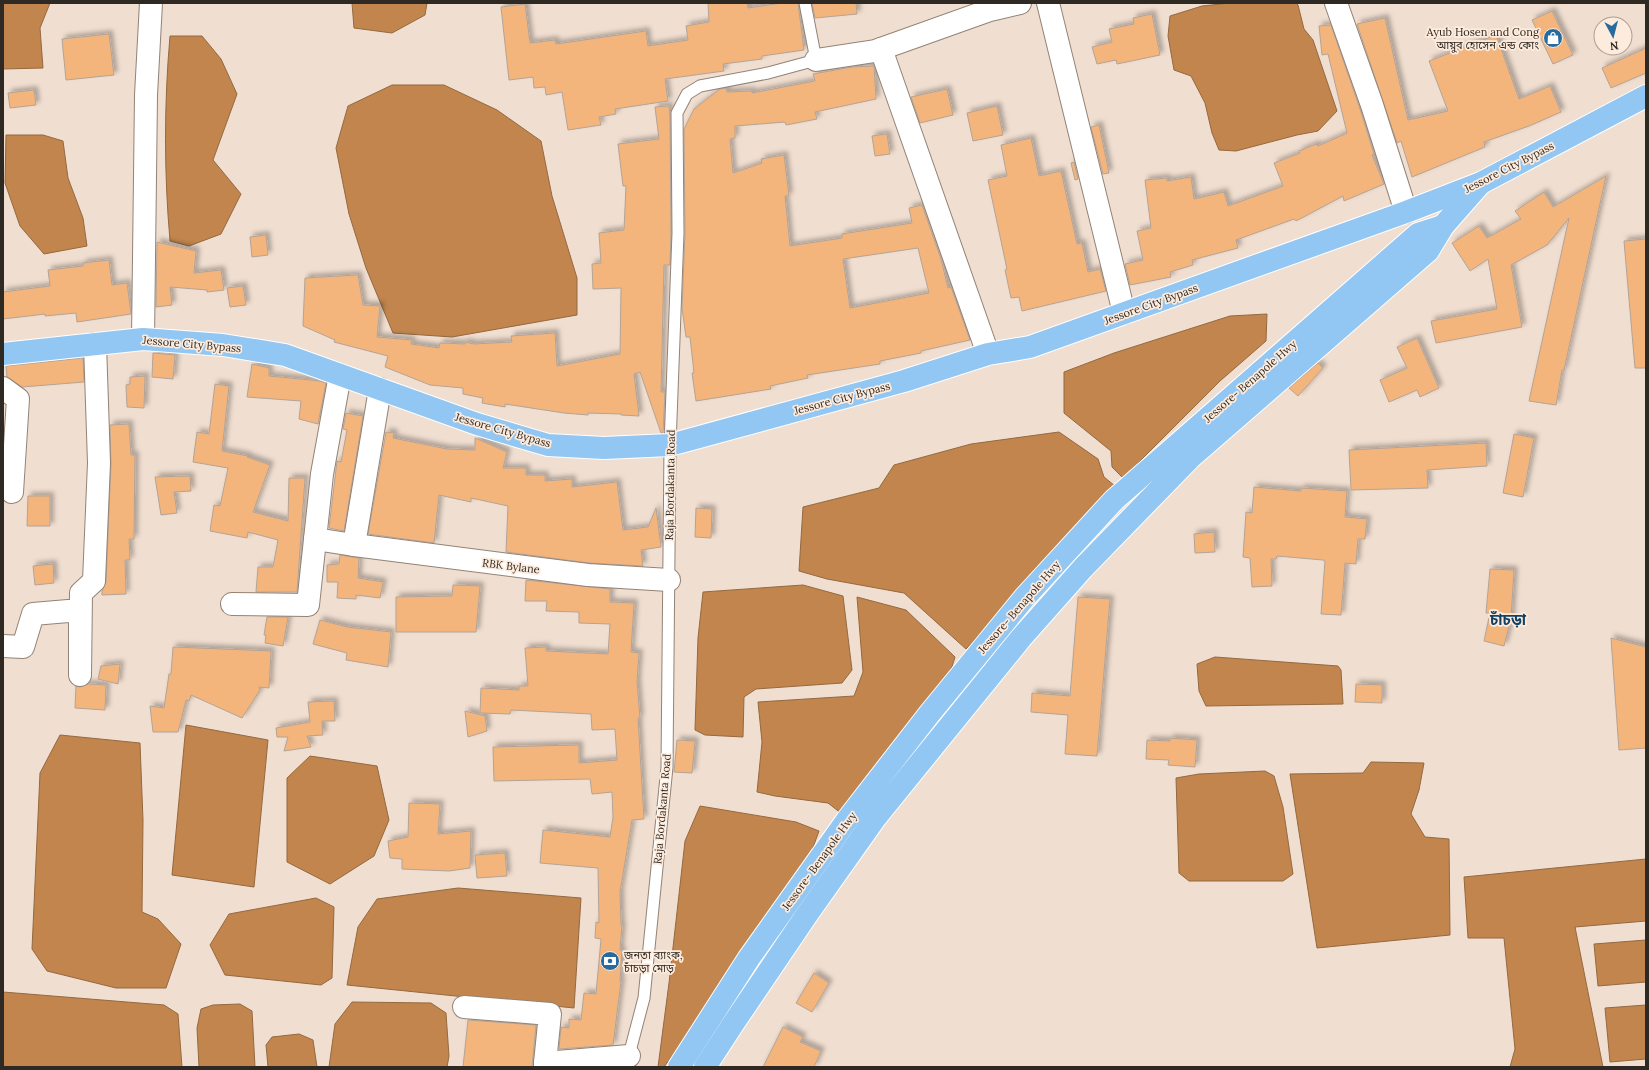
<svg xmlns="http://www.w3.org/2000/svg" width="1649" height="1070" viewBox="0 0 1649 1070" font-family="Lora,'Noto Sans Bengali',serif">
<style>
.water{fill:#c1854d;stroke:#956940}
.building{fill:#f4b57d;stroke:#b4a395;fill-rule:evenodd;filter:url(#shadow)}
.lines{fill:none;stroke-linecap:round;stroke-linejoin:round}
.service-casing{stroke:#938376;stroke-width:13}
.minor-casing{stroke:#938376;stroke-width:24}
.trunk-casing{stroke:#fff;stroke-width:24}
.service{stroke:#fff;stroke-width:11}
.minor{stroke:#fff;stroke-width:22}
.trunk{stroke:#92c6f3;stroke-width:22}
.labels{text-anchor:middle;stroke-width:3.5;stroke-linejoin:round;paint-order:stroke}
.poi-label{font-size:11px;fill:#2f2923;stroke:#fdecdd;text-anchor:end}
.street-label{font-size:11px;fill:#2f2923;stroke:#fdecdd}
.district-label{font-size:15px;font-weight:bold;fill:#124165;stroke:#fdecdd}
</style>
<defs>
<filter id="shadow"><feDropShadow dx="3.5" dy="-3.5" stdDeviation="2" flood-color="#0004"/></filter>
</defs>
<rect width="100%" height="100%" fill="#f0ded0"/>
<g class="water">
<path d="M3,3H50L40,28L43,68L3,69Z"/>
<path d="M352,3H427L425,15L392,33L354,28Z"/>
<path d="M1230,3H1296L1298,5L1304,29L1313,40L1337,111L1318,131L1297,135L1236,151L1219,150L1212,133L1205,103L1191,76L1174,70L1168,36L1170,16L1202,6Z"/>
<path d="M170,36H202L221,59L237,94L213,160L241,194L221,234L189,246L170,241C164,173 164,104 170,36Z"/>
<path d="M392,85H444L497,110L541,141L552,196L577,278V315L452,337L393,333L366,268L349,214L336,148L348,106Z"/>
<path d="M6,135H43L63,141L68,178L83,218L87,246L44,254L20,226L5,183Z"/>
<path d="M1267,314L1266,341L1220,381L1123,478L1112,467L1111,451L1064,413V372L1114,353L1230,316Z"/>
<path d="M1059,432L1098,459L1104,477L1115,486L1019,593L966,649L904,593L827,579L799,571L803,507L879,488L894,465L971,444Z"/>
<path d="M803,585L843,596L852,670L842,683L756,689L744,697L743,737L705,735L695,730L698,638L703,592Z"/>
<path d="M857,597L906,610L955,657L950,673L842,814L828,803L775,796L757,792L762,742L758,702L854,696L863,672Z"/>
<path d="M1215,657L1338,666L1341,670L1343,704L1206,706L1199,691L1197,664Z"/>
<path d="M186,725L268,740L254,887L172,875Z"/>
<path d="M60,735L140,743L143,820L142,912L158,919L181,944L166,988H116L47,971L32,949L40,773Z"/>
<path d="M310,756L377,766L389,820L374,856L330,884L287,862V778Z"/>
<path d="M1371,762L1424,763L1419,790L1411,814L1425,837L1449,839L1450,935L1317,948L1290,774L1363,773Z"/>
<path d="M1265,771L1274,776L1283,807L1293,874L1283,881H1189L1179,873L1176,778L1199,774Z"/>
<path d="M700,806L796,822L819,831L801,880L664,1067H658L669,983L685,841Z"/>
<path d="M1646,859V921L1575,927L1603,1067H1510L1515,1049L1504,938H1468L1464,877Z"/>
<path d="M458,888L581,898L574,1008L347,985L358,927L377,899Z"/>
<path d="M316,898L334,907L332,978L321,985L225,975L210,945L229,914Z"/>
<path d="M1646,940V982L1598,986L1594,944Z"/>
<path d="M3,992L164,1005L178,1014L182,1067H3Z"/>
<path d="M352,1002L431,1003L446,1013L449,1056L447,1067H329L335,1024Z"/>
<path d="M240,1004L252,1011L255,1067H199L197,1028L201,1009L213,1005Z"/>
<path d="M1646,1005V1059L1610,1062L1605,1008Z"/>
<path d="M299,1034L313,1040L317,1067H268L266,1045L272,1037Z"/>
</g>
<g class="building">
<path d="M708,3H747L748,8L782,3H798L804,50L762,56V59L723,64L724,71L665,79L668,101L615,109L616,114L599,117L601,125L568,130L562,92L546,95L545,87L534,88L533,77L509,80L501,7L525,4L530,43L555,40L556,44L646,31L648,46L688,40L686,26L709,22Z"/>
<path d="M812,3H856L857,14L815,18Z"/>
<path d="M1552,11L1573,55L1553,64L1532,20Z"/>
<path d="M1152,14L1160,55L1117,64L1116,60L1097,64L1092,47L1112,42L1109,29L1134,24L1133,18Z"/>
<path d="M1385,18L1408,120L1448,111L1429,61L1496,35L1519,99L1550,86L1561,112L1529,126L1484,142L1485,147L1412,177L1401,141L1397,143L1357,24Z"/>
<path d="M1331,25L1360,109L1374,154L1372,155L1384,184L1344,201L1343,196L1296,221L1294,219L1236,240L1238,248L1192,260L1193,265L1170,272L1171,277L1130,285L1125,264L1143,260L1137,231L1151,228L1145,180L1167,178V181L1191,177L1194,199L1224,192L1228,206L1283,186L1274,163L1300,153L1299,151L1316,144L1318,146L1347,133L1328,54L1322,55L1319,26Z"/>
<path d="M109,34L114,75L66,80L62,39Z"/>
<path d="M1646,48V73L1611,88L1602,68Z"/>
<path d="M874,66L876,99L815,112L817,119L786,125L785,122L735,126V138L730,139L733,173L762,163L761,159L784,155L789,196H785L790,246L842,238V234L912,223L909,208L922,205L941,259L948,288L951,287L970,340L921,351V353L880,361V364L807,375L808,378L770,386L771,389L696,401L692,373H694L690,337H686L682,308L685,233L684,129L694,109L720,89L726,88L727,92L752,91V93L815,81L813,74L852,67ZM918,248L929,293L850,308L843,259Z"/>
<path d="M947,89L953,115L920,123L911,97Z"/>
<path d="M34,90L36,105L10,108L8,93Z"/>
<path d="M669,106L670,116L671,233L670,265H664L661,392H665L663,433H661L640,372L634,374L639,416L621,415V414L588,413V415L564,413L505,404V407L482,403L483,398L463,394V388L430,385L385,367L388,356L334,342L335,340L303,326L305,278L358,275L363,305L380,306L377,337L412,340L411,344L439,348L440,343L465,344V342L474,344L512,342L511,336L555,333L557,366L620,354L621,288L593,289L592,264L601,263L599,233L624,230L626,186H623L618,144L659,139L655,107Z"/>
<path d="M997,106L1003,135L973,141L967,113Z"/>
<path d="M1099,125L1109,173L1103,174L1091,127Z"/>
<path d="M887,134L890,154L875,156L872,136Z"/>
<path d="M1031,138L1039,176L1061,171L1077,244L1082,243L1088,272L1100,269L1106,291L1022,311L1019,297L1011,298L1005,270L1007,269L988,180L1007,176L1001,145Z"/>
<path d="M1074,162L1078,179L1075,180L1071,163Z"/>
<path d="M1606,176L1564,370H1562L1556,405L1529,401L1569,218L1547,245L1511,265L1522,327L1436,343L1431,321L1497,309L1488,259L1470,271L1452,243L1479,226L1487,238L1521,219L1515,211L1544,192L1553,207Z"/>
<path d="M266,235L268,255L252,257L250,237Z"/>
<path d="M1646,239V368H1635L1624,241Z"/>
<path d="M157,242L196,251L194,273L221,270L224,290L207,292V290L170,287L172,305L156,307Z"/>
<path d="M109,260L112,285L127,283L131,314L77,322L76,313L45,316V314L3,319V292L50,286L48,270L83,266V263Z"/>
<path d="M243,286L246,305L230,307L227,288Z"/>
<path d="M1417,338L1439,388L1420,397L1417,390L1389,402L1380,380L1407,368L1397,347Z"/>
<path d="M153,353L175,355L173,379L152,377Z"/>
<path d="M83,358L84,382L22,387L7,377L6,366Z"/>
<path d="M1318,363L1323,368L1298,396L1289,388Z"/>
<path d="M252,364L269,368V376L320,381L326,383L318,424L299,419L301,401L247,397Z"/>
<path d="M145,376L144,408L127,407L126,385L130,384V377Z"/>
<path d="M215,384L229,386L222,451L248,456L247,457L270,465L253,512L288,521L289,478H305L297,592H256L258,567H273L278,540L248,532L247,538L210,531L214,505L220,506L228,468L193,462L197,432L209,434Z"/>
<path d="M346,413L363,416L344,531L329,528L337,461L341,462L347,430L343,429Z"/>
<path d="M129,424L131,455H135L134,539H129L130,560H125L126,594L102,595V591L106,582L111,464L110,425Z"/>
<path d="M386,432L394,433L393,438L447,449L475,450V438L507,452L503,468H526V475H545V481L572,479V487L617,482L623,530L648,527L656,508L661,547L641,550L643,566L589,563L506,552L508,506L471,498V502L439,495L434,543L368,534Z"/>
<path d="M1514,434L1534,438L1523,497L1503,493Z"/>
<path d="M1486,443L1487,466L1427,470L1428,488L1351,490L1349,450Z"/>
<path d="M190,476L191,491L174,492L177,513L161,515L155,477Z"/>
<path d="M1254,487L1301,491V488L1347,491L1345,517L1367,519L1365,539H1358L1356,564L1345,563L1341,615L1321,614L1325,561L1323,560L1277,556L1276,559H1271L1272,586L1252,587L1250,558L1243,557L1246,512L1252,513Z"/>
<path d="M28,496H50V526H27Z"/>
<path d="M696,508L712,509L711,538L695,537Z"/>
<path d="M1214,532L1215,552L1195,553L1194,534Z"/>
<path d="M340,555L359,558L358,578L383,582L380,598L356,595V599L337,598L338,582H327V565L339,564Z"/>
<path d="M53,564L54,583L35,585L33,566Z"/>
<path d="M1490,569L1514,570L1511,618L1504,646L1484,641L1490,613H1486Z"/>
<path d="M526,580L610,589V602L634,603L631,652L639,653L637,682L640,718H638L644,819L632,820L620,892L621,925H622L620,950H622L620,981H621L613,1045L559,1049L561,1027L569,1028V1019L581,1020L584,993L596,994L601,939L595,938L596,922L599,923L598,868L540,863L543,830L610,837L613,817L612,792L592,794L590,779L494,781L493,747L579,745V763L617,760L615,729L592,730L591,714L511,710L510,714L480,713L481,688L519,690V686H528L525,648L546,647V651L608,654L610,624L579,623V612L546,611L547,601H525Z"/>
<path d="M453,585L480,586L476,632H396V597L452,596Z"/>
<path d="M1078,597L1110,599L1097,756L1065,754L1068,715L1031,712L1032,693L1070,696Z"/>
<path d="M267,617H288L283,646L265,643L266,635H264Z"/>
<path d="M320,620L347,627L391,632L388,667L346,660L347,653L313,644Z"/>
<path d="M1611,638L1646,647V748L1619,750Z"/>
<path d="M173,647L271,651L269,688L259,687L260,690L242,718L191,695L189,701L186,700L178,732H153L150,706L164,708L169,674H171Z"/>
<path d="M120,664L118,684L98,679L101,666Z"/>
<path d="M88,684L106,685L105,710L75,708L76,686L80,687Z"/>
<path d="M1356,684L1382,685V703L1355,702Z"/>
<path d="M334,701L335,721H322L323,735L307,736L311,747L284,751L288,737H277L276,728L310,722L308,702Z"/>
<path d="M465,711L485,716L487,731L468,737Z"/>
<path d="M1170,738L1197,740L1195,767L1168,765L1169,760L1146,759L1147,740L1170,741Z"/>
<path d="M677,740L695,741L692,773L674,772Z"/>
<path d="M409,803L440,804L438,834L471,831L470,868L449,871L402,869V859L390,858L388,841L408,837Z"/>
<path d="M505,853L507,876L477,878L475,855Z"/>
<path d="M814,973L829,983L812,1012L796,1003Z"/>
<path d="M468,1020L536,1025L532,1067H463Z"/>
<path d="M783,1027L803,1037L800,1042L821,1051L814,1067H763Z"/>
</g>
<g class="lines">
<defs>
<path id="service" d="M628,1059L644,998L667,767L670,445L678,233L677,113L687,94L700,86L768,73L816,60L805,3"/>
<g id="minor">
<path d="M1048,3L1124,313"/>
<path d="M1336,3L1372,105L1406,212"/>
<path d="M881,49L988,354"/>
<path d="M816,60L875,51L990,10L1020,3"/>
<path d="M143,339L146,95L151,3"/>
<path d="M3,388L18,399L12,492"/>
<path d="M380,389L354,545L588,575L669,580"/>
<path d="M315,539L354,545"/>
<path d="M232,604L308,605L322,474L340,375"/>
<path d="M3,646L23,647L33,614L80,610V675L81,593L94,581L99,463L95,344"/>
<path d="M464,1007L550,1014L545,1063"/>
<path d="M545,1067V1063L629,1056"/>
</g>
<g id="trunk">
<path d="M3,354L143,339L223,345L285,355L477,424L548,445L604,448L670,445L904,381L988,354L1030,347L1406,212L1481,183L1646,96"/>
<path d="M679,1067L749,958L847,820L930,713L1025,597L1114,500L1418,234L1443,226"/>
<path d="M705,1067L733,1024L808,913L876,817L1021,638L1083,568L1190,458L1428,251L1443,226L1479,185"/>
</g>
</defs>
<use href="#service" class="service-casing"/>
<use href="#minor" class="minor-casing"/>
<use href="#trunk" class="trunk-casing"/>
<use href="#service" class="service"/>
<use href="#minor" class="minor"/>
<use href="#trunk" class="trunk"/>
</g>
<defs>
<symbol id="shop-disc" viewBox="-11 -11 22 22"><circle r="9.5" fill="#276a9f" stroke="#fdecdd"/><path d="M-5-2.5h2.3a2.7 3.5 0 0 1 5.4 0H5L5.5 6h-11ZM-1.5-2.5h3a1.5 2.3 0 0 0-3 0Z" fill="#fff"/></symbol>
<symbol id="bank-disc" viewBox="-11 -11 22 22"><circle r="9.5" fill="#276a9f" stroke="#fdecdd"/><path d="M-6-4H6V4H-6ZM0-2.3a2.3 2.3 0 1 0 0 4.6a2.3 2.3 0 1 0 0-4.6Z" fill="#fff"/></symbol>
</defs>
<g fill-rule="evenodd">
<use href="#shop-disc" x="1542" y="27" width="22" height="22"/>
<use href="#bank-disc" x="599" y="950" width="22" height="22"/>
</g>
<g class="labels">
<g class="poi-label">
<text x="1539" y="36">Ayub Hosen and Cong<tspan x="1539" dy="13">আয়ুব হোসেন এন্ড কোং</tspan></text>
<text x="624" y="959" text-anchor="start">জনতা ব্যাংক,<tspan x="624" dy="13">চাঁচড়া মোড়</tspan></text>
</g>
<g class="street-label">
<text transform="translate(1509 167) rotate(-27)" y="4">Jessore City Bypass</text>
<text transform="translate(1151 304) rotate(-20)" y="4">Jessore City Bypass</text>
<text transform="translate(192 344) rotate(5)" y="4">Jessore City Bypass</text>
<text transform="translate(1250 381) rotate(-41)" y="4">Jessore- Benapole Hwy</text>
<text transform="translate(842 398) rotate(-15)" y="4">Jessore City Bypass</text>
<text transform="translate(503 430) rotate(16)" y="4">Jessore City Bypass</text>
<text transform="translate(670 485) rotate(-89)" y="4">Raja Bordakanta Road</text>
<text transform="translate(511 566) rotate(7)" y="4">RBK Bylane</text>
<text transform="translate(1019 607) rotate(-49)" y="4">Jessore- Benapole Hwy</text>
<text transform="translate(662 809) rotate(-85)" y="4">Raja Bordakanta Road</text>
<text transform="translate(819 861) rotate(-54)" y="4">Jessore- Benapole Hwy</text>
</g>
<g class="district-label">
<text x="1508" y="625">চাঁচড়া</text>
</g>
</g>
<rect width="1649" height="1070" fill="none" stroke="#2f2923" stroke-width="8"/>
<g transform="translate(1613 36) rotate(173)"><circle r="19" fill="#fdecdd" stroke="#ab9e93"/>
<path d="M0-3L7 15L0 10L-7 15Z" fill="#276a9f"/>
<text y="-6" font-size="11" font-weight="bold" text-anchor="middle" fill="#2f2923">N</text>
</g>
</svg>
